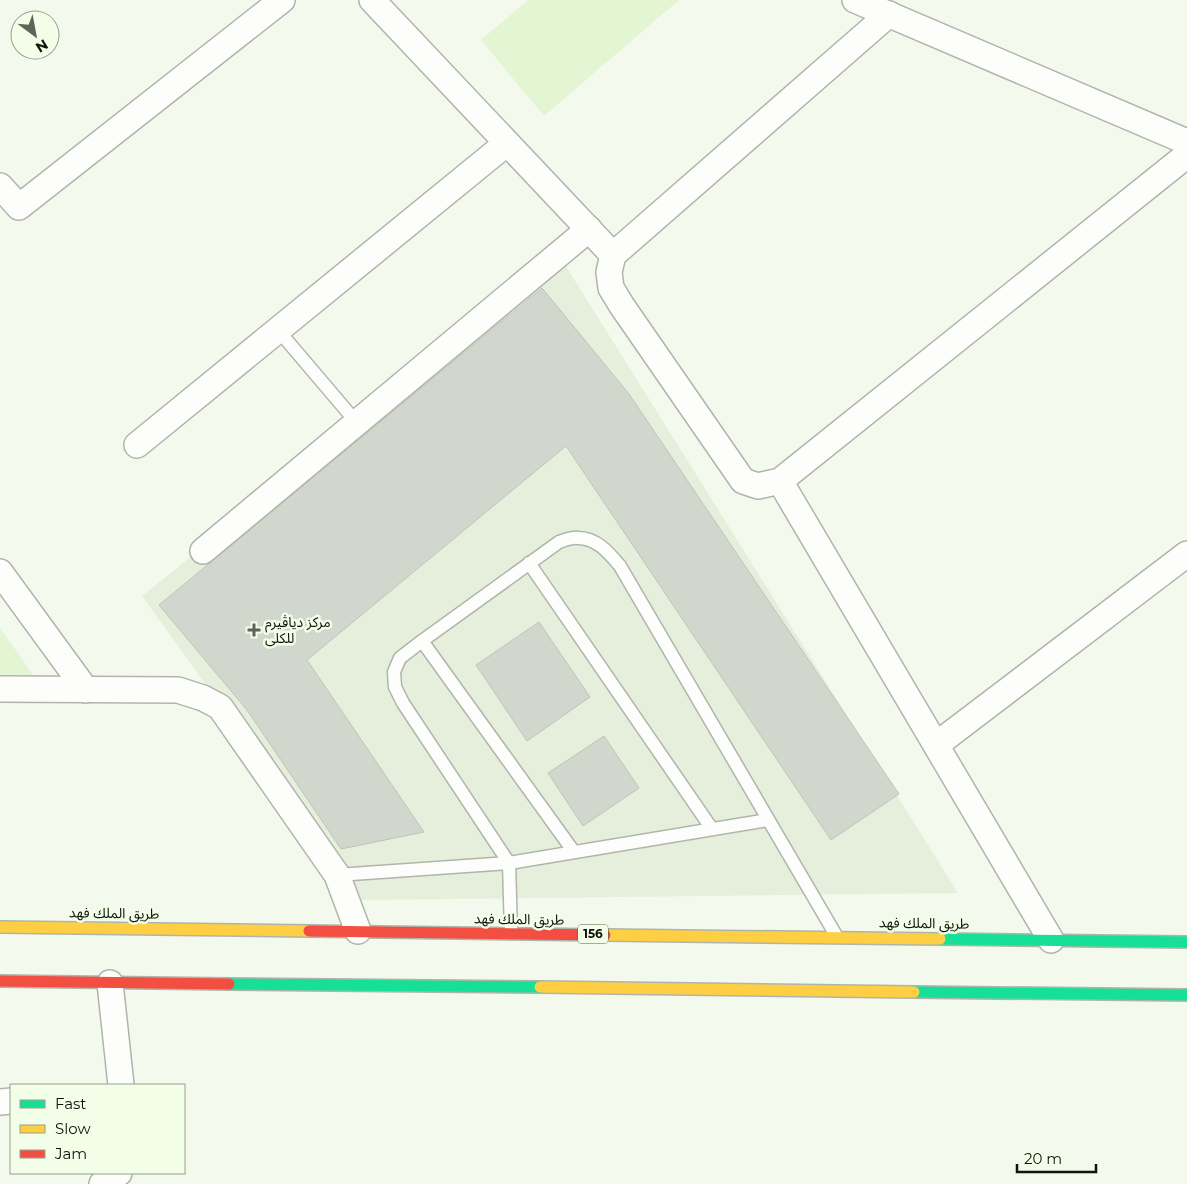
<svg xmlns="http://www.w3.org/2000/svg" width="1187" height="1184" viewBox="0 0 1187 1184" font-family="Montserrat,'Noto Sans Arabic',sans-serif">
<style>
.built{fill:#e5efdb}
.green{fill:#e4f5d4}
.building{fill:#d2d7ce;stroke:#bfc4ba}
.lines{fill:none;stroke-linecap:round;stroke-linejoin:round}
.lane-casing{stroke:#b0b5ac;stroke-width:15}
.street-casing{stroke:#b0b5ac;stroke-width:28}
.fast-casing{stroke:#b0b5ac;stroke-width:14}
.slow-casing{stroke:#b0b5ac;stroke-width:14}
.jam-casing{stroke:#b0b5ac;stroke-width:14}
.lane{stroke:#fdfefc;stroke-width:12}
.street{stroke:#fdfefc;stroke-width:25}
.fast{stroke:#16e098;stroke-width:11}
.slow{stroke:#ffcf43;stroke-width:11}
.jam{stroke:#f24e42;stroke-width:11}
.poi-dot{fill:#5f645b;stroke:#f2fee8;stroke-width:2}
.labels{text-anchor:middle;stroke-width:5;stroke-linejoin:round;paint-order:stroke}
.shield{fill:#f2fee8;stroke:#545a4f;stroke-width:1}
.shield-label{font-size:12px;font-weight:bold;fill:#10140d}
.poi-label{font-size:14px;fill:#10140d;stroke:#f2fee8;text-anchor:start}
.street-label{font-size:14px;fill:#10140d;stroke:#f2fee8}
</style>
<rect width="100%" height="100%" fill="#f3f9ed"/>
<path class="built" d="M562,260L958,893L361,900L142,596Z"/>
<g class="green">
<path d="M528,0H679L544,116L481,40Z"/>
<path d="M0,628L34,676L0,675Z"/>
</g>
<g class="building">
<path d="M542,288L629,394L899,794L831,840L566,446L307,660L424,832L341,849L247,710L159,605Z"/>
<path d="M539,622L590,697L527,741L476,665Z"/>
<path d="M604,736L639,788L583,826L548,773Z"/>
</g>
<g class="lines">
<defs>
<g id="lane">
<path d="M278,330L357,423"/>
<path d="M529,563L712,829"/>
<path d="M422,641L574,852"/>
<path d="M337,875L509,863L768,820"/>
<path d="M511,933L509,863L403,703L395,687L394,672L400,658L422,641L559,542C565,540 572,537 578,538C597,538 609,553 620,566L837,937"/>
</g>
<g id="street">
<path d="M372,0L613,255L889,14"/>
<path d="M855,0L1187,142"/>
<path d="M0,186L19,207L282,0"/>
<path d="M613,255L609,272L611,288L622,306L743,481L758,486L780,481L1187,155"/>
<path d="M137,445L507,143"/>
<path d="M780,481L1051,940"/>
<path d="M203,551L589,229"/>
<path d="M0,572L86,690"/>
<path d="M0,689L178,690L203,698L220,707L337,875L358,931"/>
<path d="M936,745L1187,554"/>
<path d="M110,983L121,1085"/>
<path d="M0,1102L11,1101"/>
<path d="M102,1184L119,1173"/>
</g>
<g id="fast">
<path d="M940,939L1187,942"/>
<path d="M229,984L540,987"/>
<path d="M914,992L1187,995"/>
</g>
<g id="slow">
<path d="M0,927L309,931"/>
<path d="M605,935L940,939"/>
<path d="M540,987L914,992"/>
</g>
<g id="jam">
<path d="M309,931L605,935"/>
<path d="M0,981L229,984"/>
</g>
</defs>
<use href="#lane" class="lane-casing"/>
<use href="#street" class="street-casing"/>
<use href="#fast" class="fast-casing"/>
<use href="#slow" class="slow-casing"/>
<use href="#jam" class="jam-casing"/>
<use href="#lane" class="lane"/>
<use href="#street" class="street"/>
<use href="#fast" class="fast"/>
<use href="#slow" class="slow"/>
<use href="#jam" class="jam"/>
</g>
<path class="poi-dot" d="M251.5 622.5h5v5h5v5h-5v5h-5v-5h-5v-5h5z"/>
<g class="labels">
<rect class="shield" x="578" y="924.5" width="30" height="19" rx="4"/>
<g class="shield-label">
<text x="593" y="938">156</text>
</g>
<g class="poi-label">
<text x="265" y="627">مركز دياڤيرم<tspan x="265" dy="16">للكلى</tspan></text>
</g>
<g class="street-label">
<text transform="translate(114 913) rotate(1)" y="5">طريق الملك فهد</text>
<text transform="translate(519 919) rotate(1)" y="5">طريق الملك فهد</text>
<text transform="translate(924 923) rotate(1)" y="5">طريق الملك فهد</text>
</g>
</g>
<rect x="10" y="1084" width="175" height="90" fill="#f2fee8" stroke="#98a090"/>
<rect x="20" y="1100" width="25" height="8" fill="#16e098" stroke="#98a090"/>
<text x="55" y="1109" font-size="15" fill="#10140d">Fast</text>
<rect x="20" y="1125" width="25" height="8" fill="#ffcf43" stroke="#98a090"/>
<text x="55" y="1134" font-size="15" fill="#10140d">Slow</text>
<rect x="20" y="1150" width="25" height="8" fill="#f24e42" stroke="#98a090"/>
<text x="55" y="1159" font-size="15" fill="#10140d">Jam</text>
<g transform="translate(35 35) rotate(148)"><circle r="24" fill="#f2fee8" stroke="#98a090"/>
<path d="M0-4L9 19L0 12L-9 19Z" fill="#5f645b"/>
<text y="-8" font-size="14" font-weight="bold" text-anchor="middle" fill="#10140d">N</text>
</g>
<path d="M1017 1164v8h79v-8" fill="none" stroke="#10140d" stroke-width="2.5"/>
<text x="1024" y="1164" font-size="15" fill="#10140d" stroke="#f2fee8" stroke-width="4" paint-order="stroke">20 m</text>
</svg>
